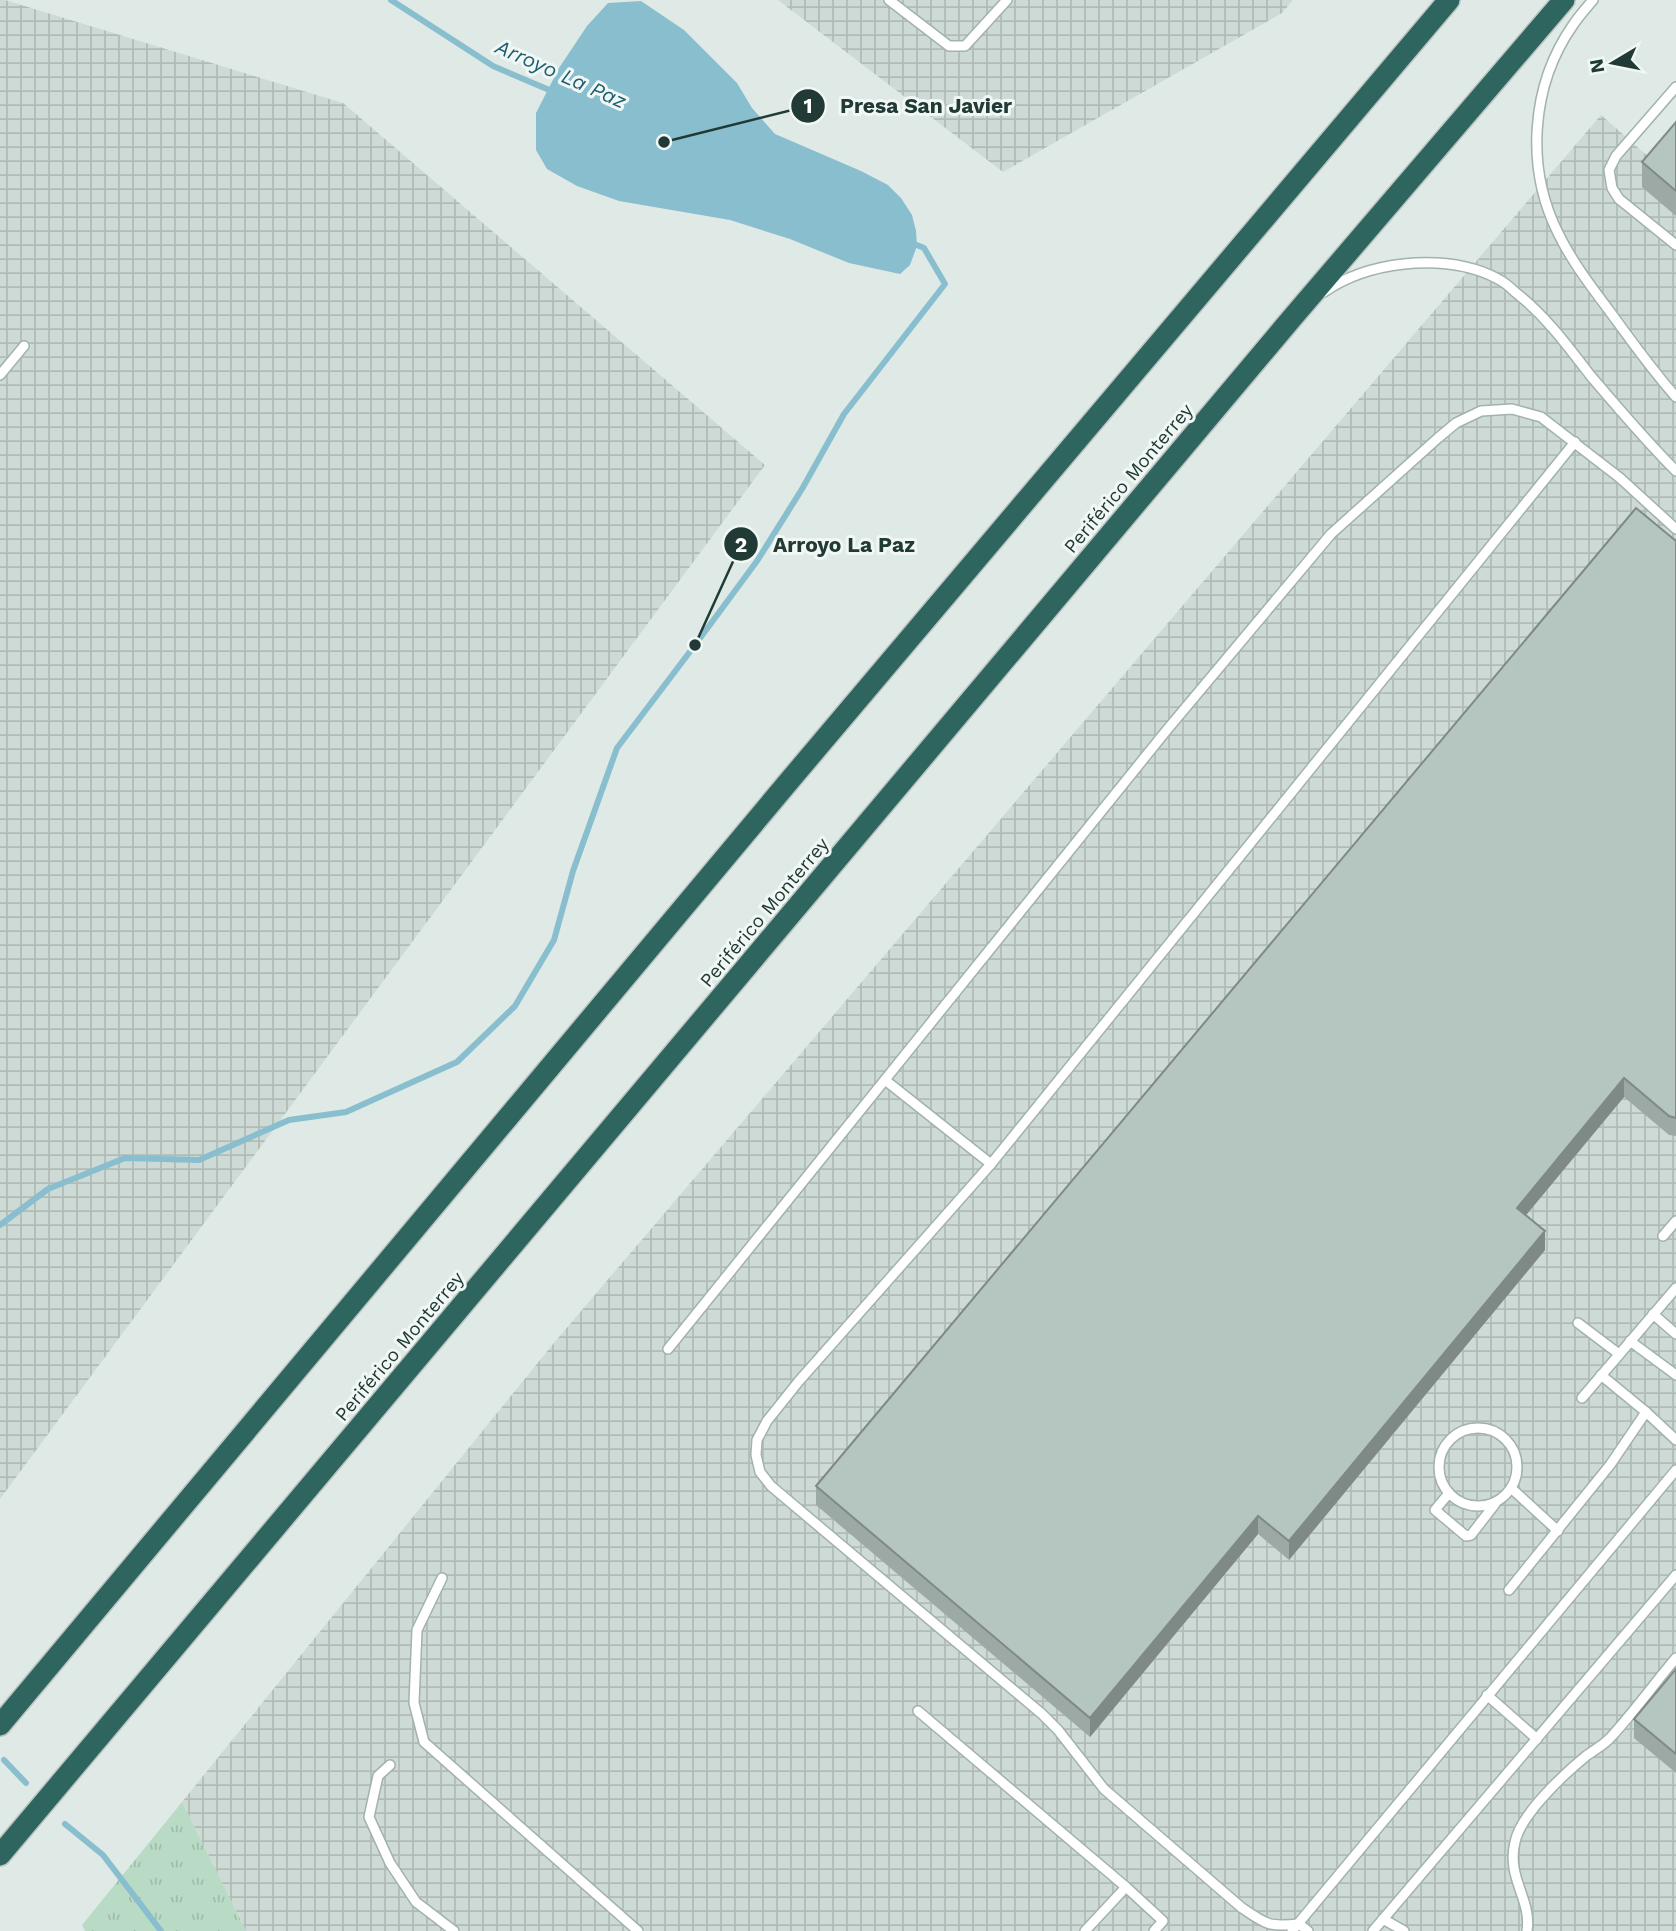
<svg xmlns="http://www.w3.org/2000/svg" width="1676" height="1931" viewBox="0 0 1676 1931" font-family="'Work Sans',sans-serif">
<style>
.industrial{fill:url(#industrial-grid)}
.grass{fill:url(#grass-tufts)}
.water{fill:#89bece}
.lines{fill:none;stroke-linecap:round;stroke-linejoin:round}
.stream{stroke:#89bece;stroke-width:6}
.service-casing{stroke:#a2b2ad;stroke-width:12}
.motorway-casing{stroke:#bcc4c2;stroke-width:24}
.service{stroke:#fff;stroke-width:9}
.motorway{stroke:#2e655e;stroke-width:21}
.wall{fill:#9ca9a4}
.shaded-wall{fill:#7f8a86}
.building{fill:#b5c5bf;stroke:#7f8a86;stroke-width:2}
.labels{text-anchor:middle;stroke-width:6;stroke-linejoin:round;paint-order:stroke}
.street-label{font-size:19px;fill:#213a35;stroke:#f0f7f4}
.water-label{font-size:21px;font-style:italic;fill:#1e5e73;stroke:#f0f7f4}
.leader{fill:none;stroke:#213a35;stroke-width:2.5}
.callout-dot{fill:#213a35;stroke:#f0f7f4;stroke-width:2.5}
.mark-label{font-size:21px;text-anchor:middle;font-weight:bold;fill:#fff}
.callout-label{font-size:21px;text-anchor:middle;font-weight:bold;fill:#213a35;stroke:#f0f7f4;stroke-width:6;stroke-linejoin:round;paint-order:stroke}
</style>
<defs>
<pattern id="industrial-grid" width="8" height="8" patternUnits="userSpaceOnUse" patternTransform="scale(1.75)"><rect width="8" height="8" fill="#cedad5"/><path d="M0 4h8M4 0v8" fill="none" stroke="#b1bcb7"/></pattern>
<pattern id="grass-tufts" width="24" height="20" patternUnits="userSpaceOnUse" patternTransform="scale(1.75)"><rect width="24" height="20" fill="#b9dbc5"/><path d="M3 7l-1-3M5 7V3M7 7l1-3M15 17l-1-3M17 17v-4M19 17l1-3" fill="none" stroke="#9fbdaa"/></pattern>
</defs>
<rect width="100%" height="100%" fill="#dfeae6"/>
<g class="industrial">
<path d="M0,0H5L343,103L765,465L0,1499Z"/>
<path d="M778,0H1293L1282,13L1003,172Z"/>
<path d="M1601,115L1676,181V1931H246L182,1802L553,1344Z"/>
</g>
<path class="grass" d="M182,1802L246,1931H85L82,1925Z"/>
<path class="water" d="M641,1L684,30L737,83L752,108L775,134L861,171L888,185L901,198L912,215L916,231L917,246L910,265L900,274L849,263L790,239L730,220L619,201L577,186L547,169L536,150V113L559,68L587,26L608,3Z"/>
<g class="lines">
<g class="stream">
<path d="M391,0L493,66L554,92"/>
<path d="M0,1225L48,1189L125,1158L199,1160L289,1120L346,1112L457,1062L515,1006L554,940L573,871L617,748L695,645L757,561L802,489L844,414L945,284L924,248L912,243"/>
<path d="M4,1760L26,1783"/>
<path d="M65,1824L103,1855L161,1931"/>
</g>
<defs>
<g id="service">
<path d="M889,0L949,46H965L1007,0"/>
<path d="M1593,0C1586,8 1579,16 1573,25C1531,85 1525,167 1558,233C1571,260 1590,285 1608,309C1630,339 1651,369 1676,397"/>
<path d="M1676,87L1616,156L1609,170L1612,188L1619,199L1676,245"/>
<path d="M1324,292C1347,276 1376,267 1404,264C1435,261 1470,264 1498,279C1504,282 1510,287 1515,292C1545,315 1567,345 1590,375C1618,408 1645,440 1676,471"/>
<path d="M0,375L24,346"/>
<path d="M885,1080L991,1164"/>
<path d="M1663,1236L1676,1221"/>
<path d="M1653,1314L1676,1334"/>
<path d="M1578,1323L1619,1354"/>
<path d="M1630,1341L1676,1375"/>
<path d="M668,1349L1166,731L1331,534L1438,438L1456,423L1481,411L1512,409L1541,417L1620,478L1676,529"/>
<path d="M1601,1375L1646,1412L1676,1440"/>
<path d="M1582,1398L1676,1288"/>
<circle cx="1478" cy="1467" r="39"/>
<path d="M1511,1488L1558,1531"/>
<path d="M1449,1493L1435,1510L1466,1536L1471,1535L1495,1504"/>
<path d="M442,1578L417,1630L414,1703L424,1742L638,1931"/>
<path d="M1509,1590L1610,1465L1646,1412"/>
<path d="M1487,1695L1537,1739"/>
<path d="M918,1711L1126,1887L1163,1921L1154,1931"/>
<path d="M390,1765L378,1776L369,1817L390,1863L416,1902L454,1931"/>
<path d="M1383,1919L1404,1931"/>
<path d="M1085,1931L1126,1887"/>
<path d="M1292,1931L1676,1470"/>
<path d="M1308,1931L1299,1924C1269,1927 1267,1925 1242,1908L1104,1789L1058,1730L1042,1714L771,1486L760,1472L756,1455L757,1440L767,1421L799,1381L991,1164L1575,442"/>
<path d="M1373,1931L1676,1575"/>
<path d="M1527,1931C1532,1899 1506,1878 1515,1842C1521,1814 1563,1775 1586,1756C1594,1750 1604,1745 1611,1737C1634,1712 1654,1684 1676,1658"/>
</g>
<g id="motorway">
<path d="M0,1725L790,780L1449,0"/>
<path d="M0,1855L1292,318L1564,0"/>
</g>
</defs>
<use href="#service" class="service-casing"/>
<use href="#motorway" class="motorway-casing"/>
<use href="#service" class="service"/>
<use href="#motorway" class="motorway"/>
</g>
<g class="wall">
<path d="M1676,122V216L1642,187V162Z"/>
<path d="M1676,541V1136L1669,1135L1624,1097L1526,1215L1545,1250L1289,1560L1258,1534L1090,1737L816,1505V1486Z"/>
<path d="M1676,1669V1773L1634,1738V1719Z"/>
</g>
<g class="shaded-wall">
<path d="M1624,1078V1097L1517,1226V1208Z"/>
<path d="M1545,1231V1250L1289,1560V1541Z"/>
<path d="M1258,1516V1534L1090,1737V1718Z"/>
</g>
<g class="building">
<path d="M1676,122V191L1642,162Z"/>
<path d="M1636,508L1676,541V1118L1669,1116L1624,1078L1517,1208L1545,1231L1289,1541L1258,1516L1090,1718L816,1486Z"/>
<path d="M1676,1669V1754L1634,1719Z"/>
</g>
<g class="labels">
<g class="street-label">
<text transform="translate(1128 478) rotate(-50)" y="7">Periférico Monterrey</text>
<text transform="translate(764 912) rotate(-50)" y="7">Periférico Monterrey</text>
<text transform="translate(399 1346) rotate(-50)" y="7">Periférico Monterrey</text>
</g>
<g class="water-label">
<text transform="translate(561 74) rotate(24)" y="7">Arroyo La Paz</text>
</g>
</g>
<path class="leader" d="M664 142L808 106M695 645L741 544"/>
<g class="callout-dot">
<circle cx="664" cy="142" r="7"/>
<circle cx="695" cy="645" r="7"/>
<circle cx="808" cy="106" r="18"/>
<circle cx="741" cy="544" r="18"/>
</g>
<g class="mark-label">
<text x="808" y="113">1</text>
<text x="741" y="552">2</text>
</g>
<g class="callout-label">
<text x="926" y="113">Presa San Javier</text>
<text x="844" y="552">Arroyo La Paz</text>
</g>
<g transform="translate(1613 63) rotate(260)" stroke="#f0f7f4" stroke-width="5" paint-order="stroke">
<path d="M0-5L12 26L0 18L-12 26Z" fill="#213a35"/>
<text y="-10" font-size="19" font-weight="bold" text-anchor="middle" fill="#213a35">N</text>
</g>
</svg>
